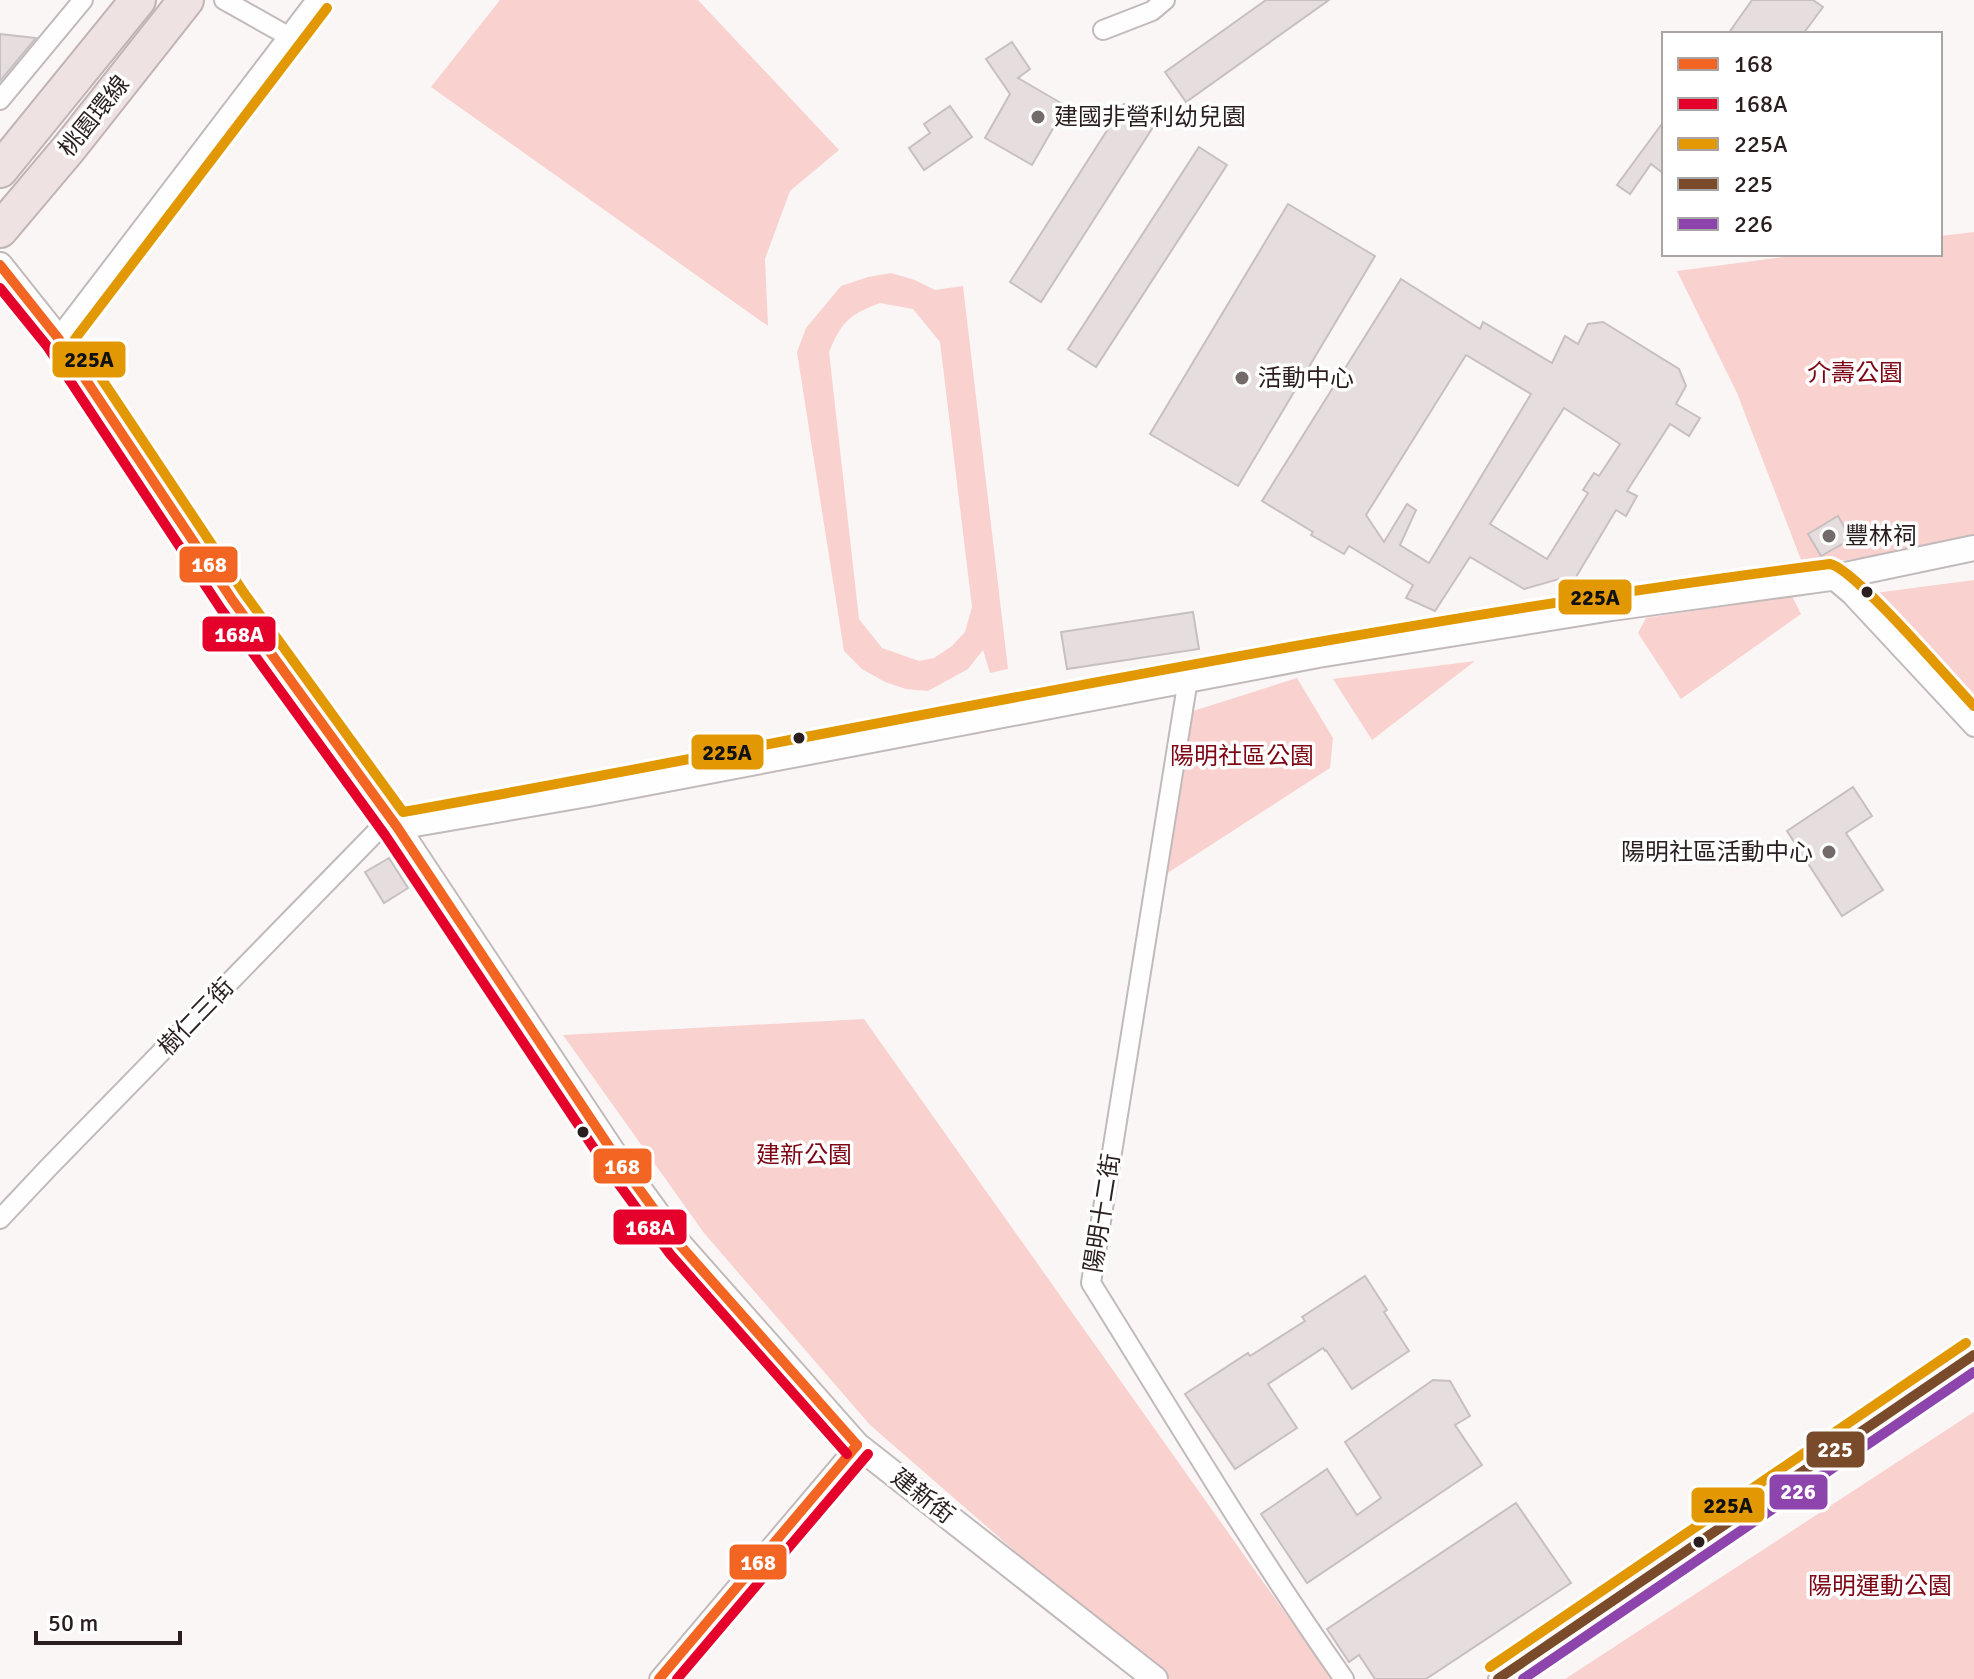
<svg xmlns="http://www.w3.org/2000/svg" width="1974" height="1679" viewBox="0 0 1974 1679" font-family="Signika,'Noto Sans TC',sans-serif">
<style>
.green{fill:#f9d1ce;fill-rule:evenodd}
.building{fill:#e6dede;stroke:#c8c0c0;stroke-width:2;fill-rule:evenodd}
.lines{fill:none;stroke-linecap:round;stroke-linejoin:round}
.minor-casing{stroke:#c2baba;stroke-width:22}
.tertiary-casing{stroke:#c2baba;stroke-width:28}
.motorway-casing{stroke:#c2b4b3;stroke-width:38}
.minor{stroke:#fefefe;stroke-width:18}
.tertiary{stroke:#fefefe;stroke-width:24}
.motorway{stroke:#eee2e2;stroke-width:34}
.bus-1-casing{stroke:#fff;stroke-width:16}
.bus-2-casing{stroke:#fff;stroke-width:16}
.bus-3-casing{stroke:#fff;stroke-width:16}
.bus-4-casing{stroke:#fff;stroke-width:16}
.bus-5-casing{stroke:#fff;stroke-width:16}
.bus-1{stroke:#f26522;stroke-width:10}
.bus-2{stroke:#e4002b;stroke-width:10}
.bus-3{stroke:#e29803;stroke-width:10}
.bus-4{stroke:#7a4b2a;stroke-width:10}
.bus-5{stroke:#8e44ad;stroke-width:10}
.poi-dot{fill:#736a6a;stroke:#fff;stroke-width:3}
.bus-dot{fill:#2a1f1e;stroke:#fff;stroke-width:3}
.labels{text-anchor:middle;stroke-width:7;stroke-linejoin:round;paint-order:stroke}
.street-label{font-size:24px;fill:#2a1f1e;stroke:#fff}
.poi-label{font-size:24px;fill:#2a1f1e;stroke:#fff;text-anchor:start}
.park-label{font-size:24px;fill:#7d0614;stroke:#fff}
.line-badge{stroke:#fff;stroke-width:3}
.badge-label{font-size:22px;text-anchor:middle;font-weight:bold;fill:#fff}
.pale-badge-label{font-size:22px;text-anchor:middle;font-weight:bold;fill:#111}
</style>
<rect width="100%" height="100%" fill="#fbf6f6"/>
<g class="green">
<path d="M500,0H698L839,150L790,191L765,259L768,326L431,87Z"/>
<path d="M1974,232V541L1847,560L1803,565L1737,393L1677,271L1806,254H1940V236Z"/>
<path d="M891,273L915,280L935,290L963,286L1008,669L990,673L983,650L968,669L928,691L906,689L885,682L862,669L844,651L797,352L806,328L841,286L868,277ZM880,303L913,309L940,342L972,607L965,632L952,646L934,658L919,661L882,648L859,619L829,352C842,322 848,315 880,303Z"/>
<path d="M1974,580V706L1875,593Z"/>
<path d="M1792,596L1801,614L1681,699L1638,633L1646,618Z"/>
<path d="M1475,661L1372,740L1333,679Z"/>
<path d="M1297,678L1333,738L1330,768L1166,874L1187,713Z"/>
<path d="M864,1019L1332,1679H1162L870,1425L704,1233L563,1035Z"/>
<path d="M1974,1412V1679H1565Z"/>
</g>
<g class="building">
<path d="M1266,0H1329L1186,102L1165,72Z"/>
<path d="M1752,0H1813L1823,7L1803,34H1728Z"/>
<path d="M0,34L36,38L0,81Z"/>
<path d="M1012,42L1030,69L1018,78L1066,106L1032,165L985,138L1010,94L986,59Z"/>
<path d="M1124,104L1155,124L1041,302L1010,282Z"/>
<path d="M950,106L972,137L924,170L909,148L930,133L924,124Z"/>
<path d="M1664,121V174L1651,164L1630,194L1617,185Z"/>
<path d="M1199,147L1227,165L1096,367L1068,349Z"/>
<path d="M1288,204L1375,256L1238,486L1150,434Z"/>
<path d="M1401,279L1480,329L1483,322L1552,363L1565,336L1578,344L1588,324L1603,322L1679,369L1686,386L1676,404L1700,418L1689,436L1670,424L1627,491L1637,496L1626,516L1616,510L1570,587L1559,579L1524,589L1470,557L1435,611L1406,598L1413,585L1349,546L1344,554L1311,535L1313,532L1262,501ZM1466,355L1531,394L1429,563L1400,545L1416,510L1407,504L1384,542L1366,515ZM1564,408L1620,444L1599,476L1594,473L1583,490L1588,493L1547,559L1490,524Z"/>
<path d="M1838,516L1851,539L1821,556L1808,534Z"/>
<path d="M1193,612L1199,649L1067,669L1061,632Z"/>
<path d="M1853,787L1872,816L1846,833L1883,890L1842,916L1787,831Z"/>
<path d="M389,858L408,888L384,903L365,872Z"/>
<path d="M1365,1276L1387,1310L1384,1312L1409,1351L1352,1389L1326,1350L1325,1351L1323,1348L1268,1384L1297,1428L1235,1469L1185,1394L1248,1353L1250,1356L1305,1321L1302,1317Z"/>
<path d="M1433,1380L1450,1381L1470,1416L1455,1425L1482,1465L1307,1583L1261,1514L1327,1469L1357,1515L1381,1498L1345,1442Z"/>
<path d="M1516,1503L1571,1583L1426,1679H1375L1359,1655L1349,1662L1327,1629Z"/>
</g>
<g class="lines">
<defs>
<g id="minor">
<path d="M224,0L288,36"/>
<path d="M1103,30L1152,11L1165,0"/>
<path d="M0,100L83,0"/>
<path d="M58,338L316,0"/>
<path d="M1831,578L1851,595L1974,727"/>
<path d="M1188,679L1091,1283C1174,1416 1254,1551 1344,1679"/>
<path d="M0,1219L49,1167L381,827H397"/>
<path d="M659,1679L857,1445"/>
<path d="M1498,1679L1974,1355"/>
</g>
<g id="tertiary">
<path d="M0,265L58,338L233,601L397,827L618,1160L680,1245L857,1445L1155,1679"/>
<path d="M397,827L588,794L1318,655L1612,608L1831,578L1974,548"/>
</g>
<g id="motorway">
<path d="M0,170L138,0"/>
<path d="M0,230L70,147L186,0"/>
</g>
</defs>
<use href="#minor" class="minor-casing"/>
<use href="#tertiary" class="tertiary-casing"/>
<use href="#motorway" class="motorway-casing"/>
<use href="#minor" class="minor"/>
<use href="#tertiary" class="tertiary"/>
<use href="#motorway" class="motorway"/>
<defs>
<g id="bus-1">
<path d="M0,265L58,338L233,601L397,827L618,1160L680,1245L857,1445"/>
<path d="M659,1679L857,1445"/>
</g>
<g id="bus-2">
<path d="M0,288L47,346L221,609L385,835L607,1168L670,1254L847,1454"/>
<path d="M677,1679L868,1454"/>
</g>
<g id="bus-3">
<path d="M327,8L75,339L244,593L403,812C879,727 1351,624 1830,564C1854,568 1951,682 1974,706"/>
<path d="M1490,1667L1966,1343"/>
</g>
<path id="bus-4" d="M1498,1679L1974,1355"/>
<path id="bus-5" d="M1523,1679L1974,1372"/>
</defs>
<use href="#bus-1" class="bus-1-casing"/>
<use href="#bus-2" class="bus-2-casing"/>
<use href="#bus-3" class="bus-3-casing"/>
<use href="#bus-4" class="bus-4-casing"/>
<use href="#bus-5" class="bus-5-casing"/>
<use href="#bus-1" class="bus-1"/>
<use href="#bus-2" class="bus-2"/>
<use href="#bus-3" class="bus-3"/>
<use href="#bus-4" class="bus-4"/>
<use href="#bus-5" class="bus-5"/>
</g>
<g class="poi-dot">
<circle cx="1038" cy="117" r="8"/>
<circle cx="1242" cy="378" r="8"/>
<circle cx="1829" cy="536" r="8"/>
<circle cx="1829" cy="852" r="8"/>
</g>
<g class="bus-dot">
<circle cx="1867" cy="592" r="7"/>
<circle cx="799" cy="738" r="7"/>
<circle cx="583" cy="1132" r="7"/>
<circle cx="1699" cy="1542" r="7"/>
</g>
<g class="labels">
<g class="street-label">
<text transform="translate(94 116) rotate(-51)" y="8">桃園環線</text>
<text transform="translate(196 1017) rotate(-46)" y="8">樹仁三街</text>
<text transform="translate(1102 1213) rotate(-81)" y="8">陽明十二街</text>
<text transform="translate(923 1496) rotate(38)" y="8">建新街</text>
</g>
<g class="poi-label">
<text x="1054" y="125">建國非營利幼兒園</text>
<text x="1258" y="386">活動中心</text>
<text x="1845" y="544">豐林祠</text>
<text x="1813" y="860" text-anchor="end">陽明社區活動中心</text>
</g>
<g class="park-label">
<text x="1855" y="381">介壽公園</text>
<text x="1242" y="764">陽明社區公園</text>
<text x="804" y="1163">建新公園</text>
<text x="1880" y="1594">陽明運動公園</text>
</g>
</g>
<g class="line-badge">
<rect x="51" y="340" width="76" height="39" rx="8" fill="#e29803"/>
<rect x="178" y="545" width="61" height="39" rx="8" fill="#f26522"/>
<rect x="1557" y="578" width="76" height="38" rx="8" fill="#e29803"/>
<rect x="201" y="615" width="76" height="38" rx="8" fill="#e4002b"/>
<rect x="690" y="733" width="75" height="38" rx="8" fill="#e29803"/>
<rect x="592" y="1147" width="61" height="38" rx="8" fill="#f26522"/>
<rect x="612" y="1208" width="76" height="38" rx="8" fill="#e4002b"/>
<rect x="1805" y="1430" width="61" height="39" rx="8" fill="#7a4b2a"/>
<rect x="1768" y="1473" width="61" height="38" rx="8" fill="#8e44ad"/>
<rect x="1690" y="1486" width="76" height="38" rx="8" fill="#e29803"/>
<rect x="728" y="1543" width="60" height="38" rx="8" fill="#f26522"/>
</g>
<g class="badge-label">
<text x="209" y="572">168</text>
<text x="239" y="642">168A</text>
<text x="622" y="1174">168</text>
<text x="650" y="1235">168A</text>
<text x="1835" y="1457">225</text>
<text x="1798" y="1499">226</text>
<text x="758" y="1570">168</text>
</g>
<g class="pale-badge-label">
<text x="89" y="367">225A</text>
<text x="1595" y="605">225A</text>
<text x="727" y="760">225A</text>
<text x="1728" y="1513">225A</text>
</g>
<rect x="1662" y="32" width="280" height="224" fill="#ffffff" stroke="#aaa5a5" stroke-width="2"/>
<rect x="1678" y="58" width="40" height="12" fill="#f26522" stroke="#aaa5a5" stroke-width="2"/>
<text x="1734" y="72" font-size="24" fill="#2a1f1e">168</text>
<rect x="1678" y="98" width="40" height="12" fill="#e4002b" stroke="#aaa5a5" stroke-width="2"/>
<text x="1734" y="112" font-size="24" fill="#2a1f1e">168A</text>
<rect x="1678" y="138" width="40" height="12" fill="#e29803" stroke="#aaa5a5" stroke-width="2"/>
<text x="1734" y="152" font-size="24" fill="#2a1f1e">225A</text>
<rect x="1678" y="178" width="40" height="12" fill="#7a4b2a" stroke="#aaa5a5" stroke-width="2"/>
<text x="1734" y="192" font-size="24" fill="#2a1f1e">225</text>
<rect x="1678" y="218" width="40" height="12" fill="#8e44ad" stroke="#aaa5a5" stroke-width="2"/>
<text x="1734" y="232" font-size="24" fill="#2a1f1e">226</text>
<path d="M36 1631v12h144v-12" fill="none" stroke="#2a1f1e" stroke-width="4"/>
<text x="48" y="1631" font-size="24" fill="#2a1f1e" stroke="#ffffff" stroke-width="6" paint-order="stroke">50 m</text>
</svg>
